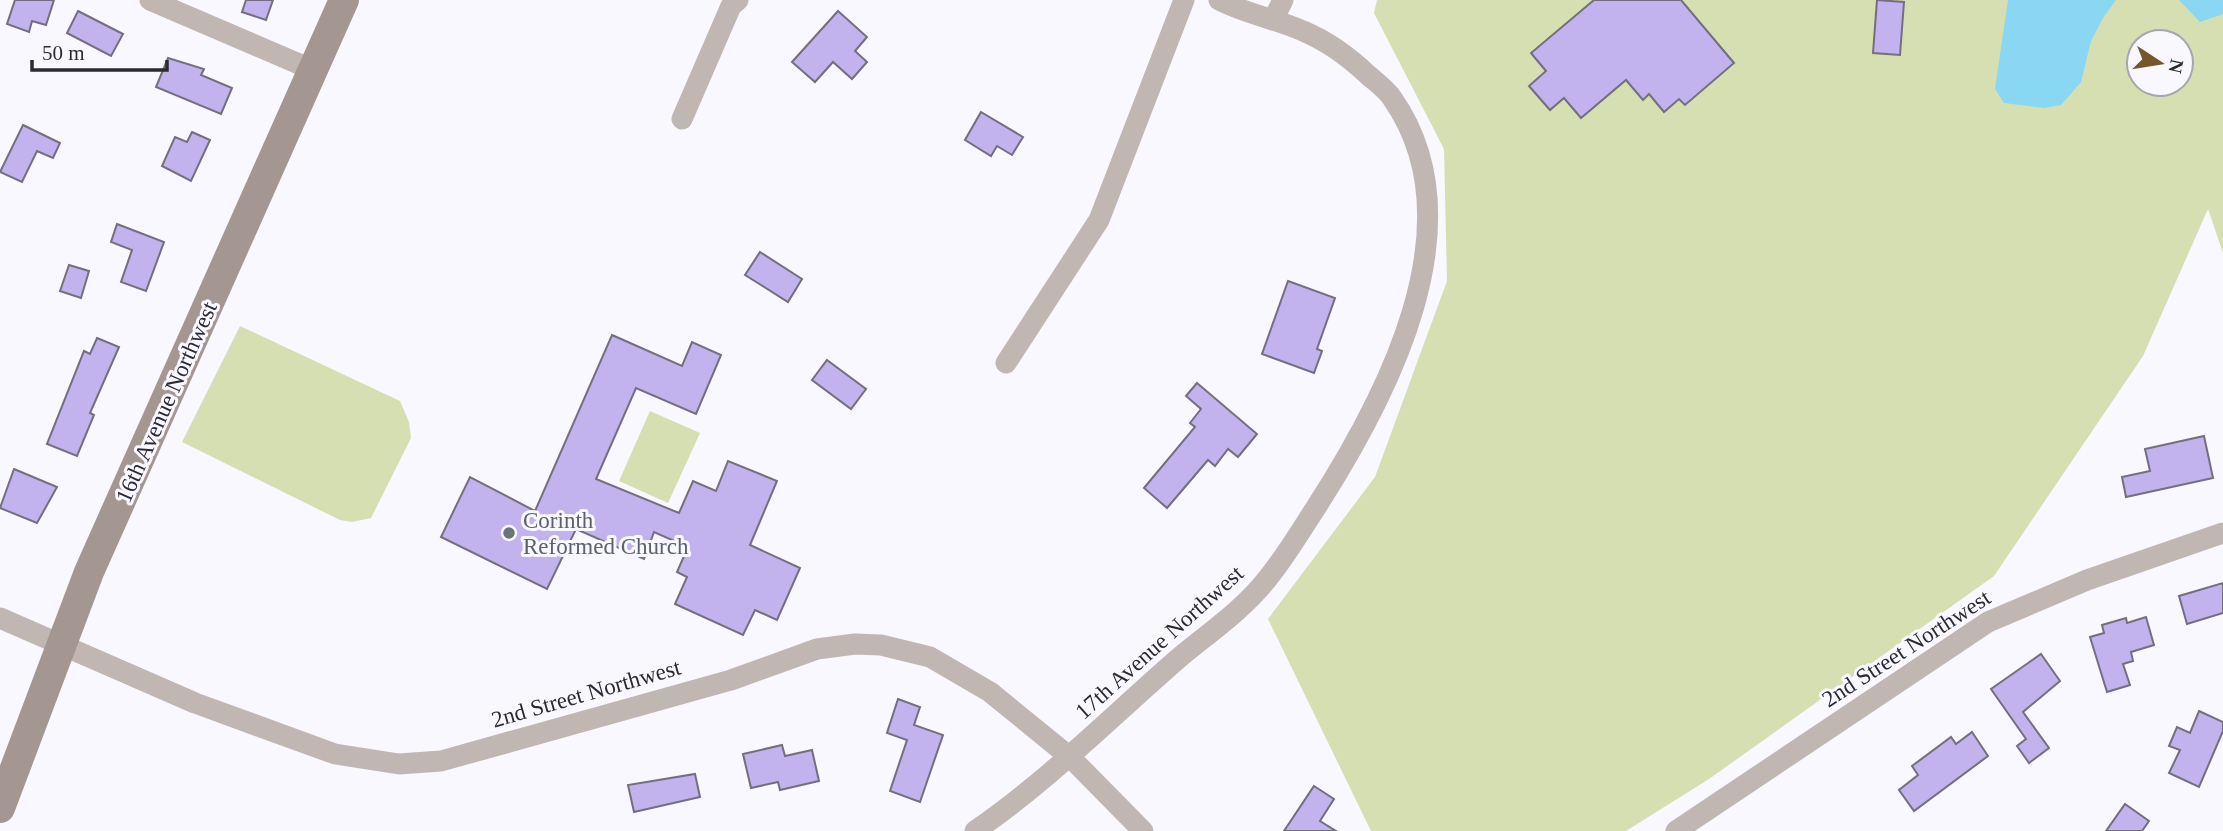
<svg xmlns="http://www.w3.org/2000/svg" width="2223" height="831" viewBox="0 0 2223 831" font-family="'Times New Roman',serif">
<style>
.green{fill:#d6dfb1;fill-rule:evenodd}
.water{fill:#89d7f3}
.building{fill:#c2b2ee;stroke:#736f7f;stroke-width:2}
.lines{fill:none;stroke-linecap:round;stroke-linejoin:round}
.street{stroke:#c0b7b3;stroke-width:21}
.secondary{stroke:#a49791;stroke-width:30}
.worship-dot{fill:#6b7280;stroke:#f9f7ff;stroke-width:2.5}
.labels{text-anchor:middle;stroke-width:6;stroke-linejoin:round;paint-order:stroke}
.street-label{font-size:23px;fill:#2c2b32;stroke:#f9f7ff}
.worship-label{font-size:23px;fill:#5b616d;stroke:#f9f7ff;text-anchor:start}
</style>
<rect width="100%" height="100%" fill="#f9f7ff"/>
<g class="green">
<path d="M1377,0H2223V253L2208,209L2143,356L1994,576L1709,779L1626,831H1371L1268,619L1375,477L1447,281L1444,149L1374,13ZM2139,42H2181V84H2139Z"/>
<path d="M240,326L400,401L409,422L411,438L371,518L352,522L340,520L182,442Z"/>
<path d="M650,411L700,433L668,503L619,481Z"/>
</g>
<g class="water">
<path d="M2008,0H2116L2103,18L2091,41L2081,82L2061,105L2044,108L2004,103L1995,89Z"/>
<path d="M2179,0H2223V14L2200,22Z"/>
</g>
<g class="building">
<path d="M15,0H54L46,25L32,21L29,32L7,24Z"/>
<path d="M246,0H273L266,20L242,12Z"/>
<path d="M1594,0H1681L1734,63L1685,105L1679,99L1664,112L1649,94L1643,100L1626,80L1581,118L1564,98L1550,110L1529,86L1546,71L1531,53Z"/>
<path d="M1877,0L1904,2L1900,55L1873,53Z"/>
<path d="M78,11L123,34L111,56L67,33Z"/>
<path d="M838,11L867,37L855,51L867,62L852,79L833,62L815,82L792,62Z"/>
<path d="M168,58L204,69L201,75L232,88L221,114L156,87Z"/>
<path d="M981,112L1023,137L1012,155L997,146L991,156L965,140Z"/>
<path d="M23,125L60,143L53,158L37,151L22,182L0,172Z"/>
<path d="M192,132L210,140L191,181L162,166L175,137L187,142Z"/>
<path d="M117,224L164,242L146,291L121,282L132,250L111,242Z"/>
<path d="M760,252L802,279L788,302L745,275Z"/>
<path d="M69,265L89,271L81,298L60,291Z"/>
<path d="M1288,281L1335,298L1317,349L1322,351L1314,373L1262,354Z"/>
<path d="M612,335L682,366L692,342L721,355L696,414L636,388L596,479L679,513L693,481L716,491L728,461L777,481L750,545L800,568L777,620L755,610L743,635L675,604L687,577L677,572L688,547L654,532L644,559L576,529L547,589L441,537L470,477L535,511Z"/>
<path d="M97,338L119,347L90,413L94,415L77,456L47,444L84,351L90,354Z"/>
<path d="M827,360L866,389L851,409L812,380Z"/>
<path d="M1197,383L1257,434L1238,457L1228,449L1215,466L1208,460L1167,508L1144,488L1195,427L1190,423L1201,409L1186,396Z"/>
<path d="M2204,436L2213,478L2126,497L2122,477L2150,471L2145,449Z"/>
<path d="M14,469L57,487L37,523L0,508Z"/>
<path d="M2223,583V613L2187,624L2179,596Z"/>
<path d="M2146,617L2154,645L2131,652L2133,661L2123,664L2130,685L2107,692L2090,637L2104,633L2102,625L2126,618L2127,623Z"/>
<path d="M2041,654L2060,681L2023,712L2049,748L2029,763L2017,746L2026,739L1991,689Z"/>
<path d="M898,699L920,707L914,725L943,735L920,802L890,791L907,740L887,733Z"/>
<path d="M2199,711L2223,722V731L2199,787L2169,773L2180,750L2169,746L2177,727L2190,733Z"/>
<path d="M1972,732L1988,756L1914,811L1899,790L1918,775L1912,766L1951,737L1956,744Z"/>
<path d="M782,745L785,756L812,750L819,781L780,790L778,782L751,788L743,754Z"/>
<path d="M695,774L700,797L634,812L628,785Z"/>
<path d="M1314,786L1334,799L1320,821L1336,831H1284Z"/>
<path d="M2125,804L2149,821L2142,831H2106Z"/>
</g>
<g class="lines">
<g class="street">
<path d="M150,0L313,70"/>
<path d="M1273,20L1283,0"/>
<path d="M682,119L731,6L738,0"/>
<path d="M1006,363L1099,220L1184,0"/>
<path d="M0,618L195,703L335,754L399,764L441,761L731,680L817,649L855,644L881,645L930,657L990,692L1071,758L1143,831"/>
<path d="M975,831C1050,779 1112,716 1180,657C1210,632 1243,610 1268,578C1285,557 1300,532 1315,509C1386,399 1480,223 1392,98C1386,89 1376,82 1368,75C1349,57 1327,41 1303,31C1276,19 1246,14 1219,0"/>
<path d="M1676,831L1988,622L2087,580L2223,533"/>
</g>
<path class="secondary" d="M0,808L89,572L344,0"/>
</g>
<circle class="worship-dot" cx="509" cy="533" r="7"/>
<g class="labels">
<g class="street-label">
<text transform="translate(166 402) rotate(-66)" y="8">16th Avenue Northwest</text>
<text transform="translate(1159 642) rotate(-42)" y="8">17th Avenue Northwest</text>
<text transform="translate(1906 648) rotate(-33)" y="8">2nd Street Northwest</text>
<text transform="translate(586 693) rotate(-16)" y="8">2nd Street Northwest</text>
</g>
<g class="worship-label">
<text x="523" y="528">Corinth<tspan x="523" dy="26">Reformed Church</tspan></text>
</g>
</g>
<g transform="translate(2160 63) rotate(102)"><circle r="33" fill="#f9f7ff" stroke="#a7a5ad" stroke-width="2"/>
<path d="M0-5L12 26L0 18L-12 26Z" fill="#75572c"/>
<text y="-10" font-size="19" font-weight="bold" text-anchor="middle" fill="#2c2b32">N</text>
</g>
<path d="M32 60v10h135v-10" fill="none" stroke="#2c2b32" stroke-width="3.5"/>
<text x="42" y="60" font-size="21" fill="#2c2b32" stroke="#f9f7ff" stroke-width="5" paint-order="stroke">50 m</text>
</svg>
